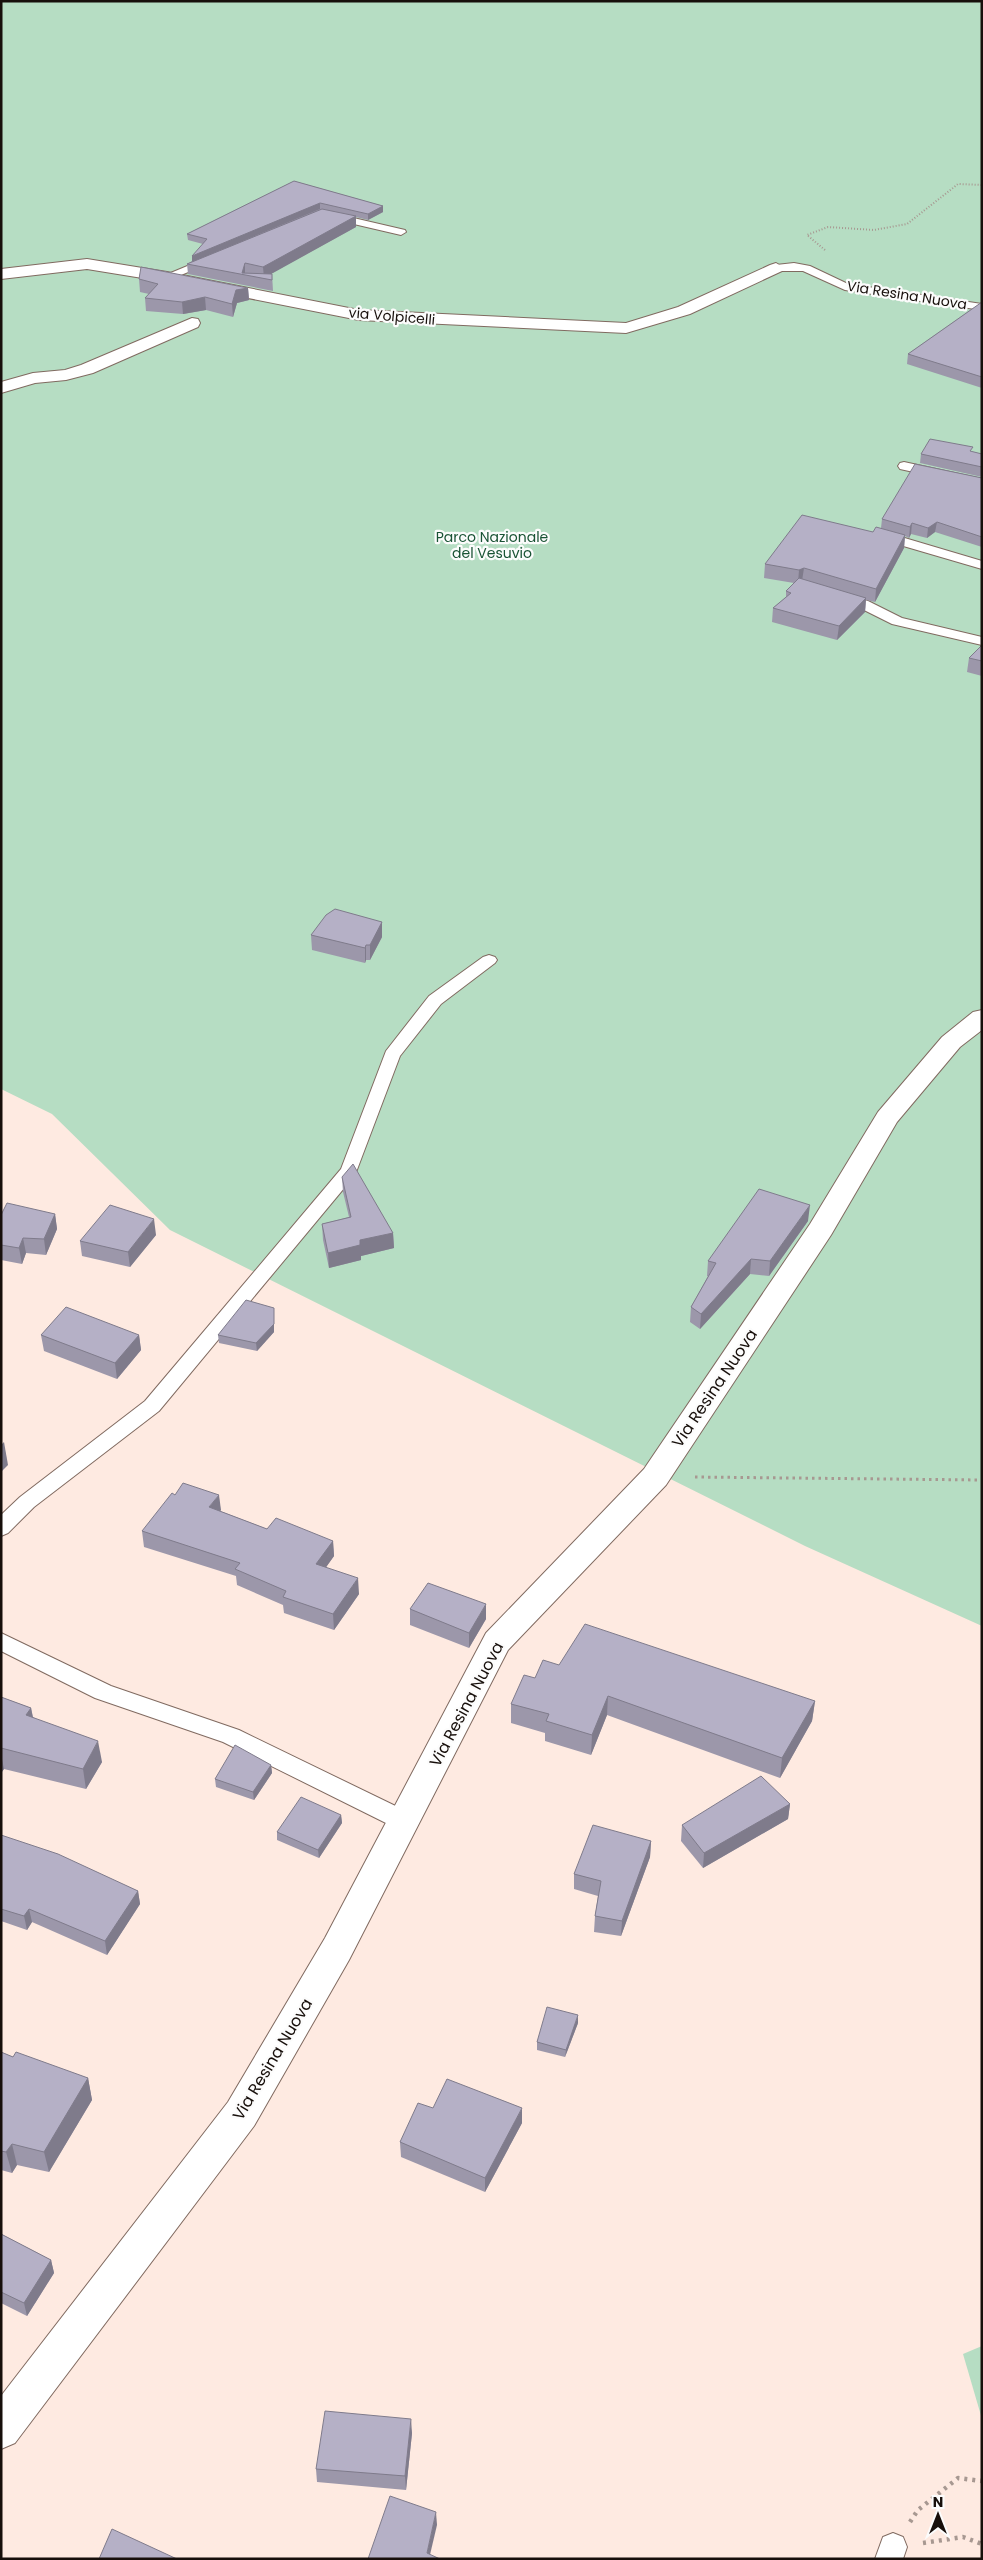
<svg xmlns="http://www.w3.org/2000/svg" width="983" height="2560" viewBox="0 0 983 2560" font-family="Poppins,sans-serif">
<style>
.green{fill:#b6ddc3}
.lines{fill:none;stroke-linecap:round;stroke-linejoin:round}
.lane-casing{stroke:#806a60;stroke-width:2}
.street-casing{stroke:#806a60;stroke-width:2}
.path-far2{stroke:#a79891;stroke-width:2;stroke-dasharray:1 2;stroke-linecap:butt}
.path-far1{stroke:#a79891;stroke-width:3;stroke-dasharray:2.5 4;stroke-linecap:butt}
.path{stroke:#a79891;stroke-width:4.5;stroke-dasharray:3 5;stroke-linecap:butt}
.lane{fill:#fff;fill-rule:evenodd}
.street{fill:#fff;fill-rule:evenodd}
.wall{fill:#9c97aa}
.shaded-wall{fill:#7f7b8b}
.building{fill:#b5b0c6;stroke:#7f7b8b}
.labels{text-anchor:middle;stroke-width:4.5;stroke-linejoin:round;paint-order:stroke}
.far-street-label{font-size:14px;fill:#170f0b;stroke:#fcfcfc}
.far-park-label{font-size:14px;fill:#195334;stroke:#fcfcfc}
.street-label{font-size:16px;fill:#170f0b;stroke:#fcfcfc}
</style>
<rect width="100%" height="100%" fill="#feeae1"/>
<g class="green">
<path d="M1,1H982V1626L805,1546L170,1230L52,1114L1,1089Z"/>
<path d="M982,2346V2419L963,2354Z"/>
</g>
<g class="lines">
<defs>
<g id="lane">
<path d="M332,213L405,230L406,232L401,235L328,218L327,216Z"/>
<path d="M209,257L214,260L213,262L171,279L167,280L161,277Z"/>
<path d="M794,263L810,266L848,284L982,304V310L845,290L803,271H776L771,268L776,265Z"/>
<path d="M904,462L982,479V487L900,469L898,466L900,463Z"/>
<path d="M881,531L982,561V569L876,538L875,535Z"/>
<path d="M842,594L868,601L902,618L982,637V645L892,624L858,607L837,601L835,598L837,595Z"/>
<path d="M489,955L495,957L497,960L495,963L441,1004L400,1056L355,1175L159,1411L34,1507L8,1533L1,1536V1515L20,1497L145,1401L341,1169L386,1051L429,996L483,957Z"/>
<path d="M1,1633L111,1686L239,1730L412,1814L415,1821L412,1828L404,1831L396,1828L223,1742L95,1698L1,1651Z"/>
<path d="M893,2533L903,2537L907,2547L903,2559H875L883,2537Z"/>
</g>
<g id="street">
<path d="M87,259L167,272L359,310L626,323L678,307L770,265L776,263L784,268L782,271L690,314L626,333L359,320L167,282L87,269L1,279V269Z"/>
<path d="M192,318L198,319L200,323L198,327L93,373L66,380L35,383L1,393V382L33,373L65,370L81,365Z"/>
<path d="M982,1010V1030L960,1047L897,1122L831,1235L666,1485L508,1650L349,1960L254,2126L15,2443L1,2449V2396L228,2102L325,1938L486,1633L644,1469L810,1224L878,1112L942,1037L973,1012Z"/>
</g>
</defs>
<use href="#lane" class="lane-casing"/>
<use href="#street" class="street-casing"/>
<path class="path-far2" d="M825,250L807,235L828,227L874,230L907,224L958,184L982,185"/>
<path class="path-far1" d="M695,1477L982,1480"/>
<g class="path">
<path d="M910,2522L918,2510L958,2478L982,2481"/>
<path d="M923,2543L963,2537L982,2544"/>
</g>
<use href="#lane" class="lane"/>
<use href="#street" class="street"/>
</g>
<g class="wall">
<path d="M294,181L383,206V212L368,220L356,217V227L270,274H272L273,291L188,274L187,264L192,261L203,244L188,240L187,234Z"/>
<path d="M139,279L248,288L249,300L237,303L233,317L206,310L183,314L146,311L145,298L149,294L140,292Z"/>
<path d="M982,302V388L907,364L908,354Z"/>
<path d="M972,452L982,454V477L920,463L921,454Z"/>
<path d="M982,478V547L935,532L927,538L911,534L909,538L905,536L904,548L875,602L866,600L865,612L837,640L772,622L773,608L786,597V591L794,583L764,578L765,564L873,532L881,528L882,519Z"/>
<path d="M982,645V676L967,672L969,658Z"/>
<path d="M382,922V937L370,960H366L365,963L312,950L311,935Z"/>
<path d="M342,1177L393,1233L394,1248L361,1256V1260L329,1268L323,1240L322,1224L349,1217L343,1192Z"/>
<path d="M55,1214L57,1229L46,1255L26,1253L22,1264L1,1260V1215Z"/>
<path d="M808,1221L769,1276L750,1274L700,1329L690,1322L691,1307L708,1276H707L708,1261Z"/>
<path d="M156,1235L130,1267L82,1256L80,1241Z"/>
<path d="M274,1316V1332L257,1351L219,1343L218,1335Z"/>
<path d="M41,1335H139L141,1350L117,1379L44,1351Z"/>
<path d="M221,1510L220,1511L267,1529L333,1541L334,1556L326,1567L359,1594L334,1630L284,1613L283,1605L237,1585L236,1576L144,1547L142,1531Z"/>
<path d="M410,1609L486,1619L469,1648L410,1625Z"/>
<path d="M559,1665L815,1701L812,1721L780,1778L607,1715L591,1755L545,1741V1733L511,1723V1704L535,1678Z"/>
<path d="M1,1697L31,1708L33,1717L102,1762L86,1789L4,1769L1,1773Z"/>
<path d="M271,1765L272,1773L254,1800L216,1787L215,1779Z"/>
<path d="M790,1804L788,1819L703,1868L681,1841L682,1825Z"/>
<path d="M341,1815L342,1823L319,1858L277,1840V1832Z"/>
<path d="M1,1835L138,1891L140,1904L107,1955L32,1922L27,1930L1,1921Z"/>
<path d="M651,1841L650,1857L621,1936L594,1932L595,1916L598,1896L574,1889V1874Z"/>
<path d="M578,2023L565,2057L537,2050V2042Z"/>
<path d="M1,2052L13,2057L88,2078L92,2100L49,2172L17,2165L12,2173L1,2170Z"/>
<path d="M433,2108L522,2123L485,2192L401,2157L400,2142Z"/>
<path d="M1,2234L51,2260L54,2273L27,2316L1,2303Z"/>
<path d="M412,2433L406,2490L317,2482L316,2469Z"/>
</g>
<g class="shaded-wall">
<path d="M320,203V209L192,262V256Z"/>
<path d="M383,206V212L368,220V214Z"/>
<path d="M356,216V227L264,278L263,267Z"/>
<path d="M245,263V274H242Z"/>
<path d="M248,288L249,300L237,303L233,317L232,304L236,290Z"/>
<path d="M205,297L206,310L183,314L182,302Z"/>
<path d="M937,522L935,532L927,538L928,528Z"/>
<path d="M912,523L911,534L909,538L910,527Z"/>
<path d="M905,535L904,548L875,602L876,589Z"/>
<path d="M804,568L802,581L798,583L799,570Z"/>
<path d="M866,598L865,612L837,640L839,626Z"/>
<path d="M382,922V937L370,960V945Z"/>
<path d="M366,945V960L365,963V948Z"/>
<path d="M810,1205L808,1221L769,1276L770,1261Z"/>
<path d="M55,1214L57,1229L46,1255L44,1239Z"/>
<path d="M154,1219L156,1235L130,1267L128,1252Z"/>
<path d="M393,1233L394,1248L361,1256V1260L329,1268L328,1253L360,1240Z"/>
<path d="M23,1238L26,1253L22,1264L19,1248Z"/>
<path d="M751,1259L750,1274L700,1329L701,1314Z"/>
<path d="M274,1308V1332L257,1351L256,1343Z"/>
<path d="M139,1335L141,1350L117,1379L115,1363Z"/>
<path d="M4,1442L8,1465L1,1472V1445Z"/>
<path d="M219,1495L221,1510L211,1523L209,1507Z"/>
<path d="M333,1541L334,1556L317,1580L316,1564Z"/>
<path d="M358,1578L359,1594L334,1630L333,1614Z"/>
<path d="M486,1604V1619L469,1648V1633Z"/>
<path d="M608,1696L607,1715L591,1755L592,1735Z"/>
<path d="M815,1701L812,1721L780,1778L782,1758Z"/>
<path d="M31,1708L35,1729L26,1715Z"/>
<path d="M98,1741L102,1762L86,1789L83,1769Z"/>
<path d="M1,1754L4,1769L1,1773Z"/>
<path d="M271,1765L272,1773L254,1800L253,1792Z"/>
<path d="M790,1804L788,1819L703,1868L704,1853Z"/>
<path d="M341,1815L342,1823L319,1858L318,1850Z"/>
<path d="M651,1841L650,1857L621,1936L622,1921Z"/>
<path d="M138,1891L140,1904L107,1955L105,1941Z"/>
<path d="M29,1909L32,1922L27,1930L24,1916Z"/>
<path d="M578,2015V2023L565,2057L566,2050Z"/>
<path d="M88,2078L92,2100L49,2172L44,2152Z"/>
<path d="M522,2108V2123L485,2192V2178Z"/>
<path d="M12,2144L17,2165L12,2173L6,2152Z"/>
<path d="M51,2260L54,2273L27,2316L24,2303Z"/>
<path d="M411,2419L412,2433L406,2490L405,2476Z"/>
<path d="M436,2512L437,2525L429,2559L427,2553Z"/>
</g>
<g class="building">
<path d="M294,181L383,206L368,214L320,203L192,256L207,239L187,234Z"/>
<path d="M322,209L356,216L263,267L245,263L242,273L272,274V280L187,264Z"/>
<path d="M141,267L248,288L236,290L232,304L205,297L182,302L145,298L158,284L139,279Z"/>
<path d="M982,302V377L908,354Z"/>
<path d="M930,439L973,447L970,451L982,454V467L921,454Z"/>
<path d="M915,464L982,478V537L937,522L928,528L912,523L910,527L882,519Z"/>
<path d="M802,515L873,532L876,527L905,535L876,589L804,568L799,570L765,564Z"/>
<path d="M799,578L866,598L839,626L773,608L791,593L786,591Z"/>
<path d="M982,645V661L969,658Z"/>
<path d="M335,909L382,922L370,945H366L365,948L311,935L326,915Z"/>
<path d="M353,1164L393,1233L360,1240V1245L328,1253L322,1224L351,1217L342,1177Z"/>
<path d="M759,1189L810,1205L770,1261L751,1259L701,1314L691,1307L716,1263L708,1261Z"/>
<path d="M7,1203L55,1214L44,1239L23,1238L19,1248L1,1245V1215Z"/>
<path d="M110,1205L154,1219L128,1252L80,1241Z"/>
<path d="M246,1300L274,1308V1324L256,1343L218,1335Z"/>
<path d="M66,1307L139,1335L115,1363L41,1335Z"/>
<path d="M183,1483L219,1495L209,1507L267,1529L276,1518L333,1541L316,1564L358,1578L333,1614L283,1597L286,1591L235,1569L240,1563L142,1531L172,1493L175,1495Z"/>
<path d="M428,1583L486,1604L469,1633L410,1609Z"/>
<path d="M585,1624L815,1701L782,1758L608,1696L592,1735L546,1721L549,1714L511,1704L524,1675L535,1678L543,1660L559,1665Z"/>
<path d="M1,1697L31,1708L26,1715L98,1741L83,1769L1,1748Z"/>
<path d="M235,1745L271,1765L253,1792L215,1779Z"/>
<path d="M761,1776L790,1804L704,1853L682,1825Z"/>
<path d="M301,1797L341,1815L318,1850L277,1832Z"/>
<path d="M593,1825L651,1841L622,1921L595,1916L601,1881L574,1874Z"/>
<path d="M1,1835L58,1854L138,1891L105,1941L29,1909L24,1916L1,1909Z"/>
<path d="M547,2007L578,2015L566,2050L537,2042Z"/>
<path d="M1,2052L13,2057L16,2052L88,2078L44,2152L12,2144L6,2152L1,2151Z"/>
<path d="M447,2079L522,2108L485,2178L400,2142L418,2103L433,2108Z"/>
<path d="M1,2234L51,2260L24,2303L1,2292Z"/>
<path d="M325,2411L411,2419L405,2476L316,2469Z"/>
<path d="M390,2496L436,2512L427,2553L440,2559H368Z"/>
<path d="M112,2529L177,2559H99Z"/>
</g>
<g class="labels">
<g class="far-street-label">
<text transform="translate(907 295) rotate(9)" y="5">Via Resina Nuova</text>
<text transform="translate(392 316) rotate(5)" y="5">via Volpicelli</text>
</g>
<g class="far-park-label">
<text x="492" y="542">Parco Nazionale<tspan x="492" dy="16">del Vesuvio</tspan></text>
</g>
<g class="street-label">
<text transform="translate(714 1388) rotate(-56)" y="6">Via Resina Nuova</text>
<text transform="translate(466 1704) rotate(-62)" y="6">Via Resina Nuova</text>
<text transform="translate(272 2059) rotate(-59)" y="6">Via Resina Nuova</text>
</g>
</g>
<rect width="983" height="2560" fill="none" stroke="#170f0b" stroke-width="5"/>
<g transform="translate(938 2515)" stroke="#fcfcfc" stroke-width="4" paint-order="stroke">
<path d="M0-4L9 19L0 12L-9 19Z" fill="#170f0b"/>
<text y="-8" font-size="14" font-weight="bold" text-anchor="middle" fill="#170f0b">N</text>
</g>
</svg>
